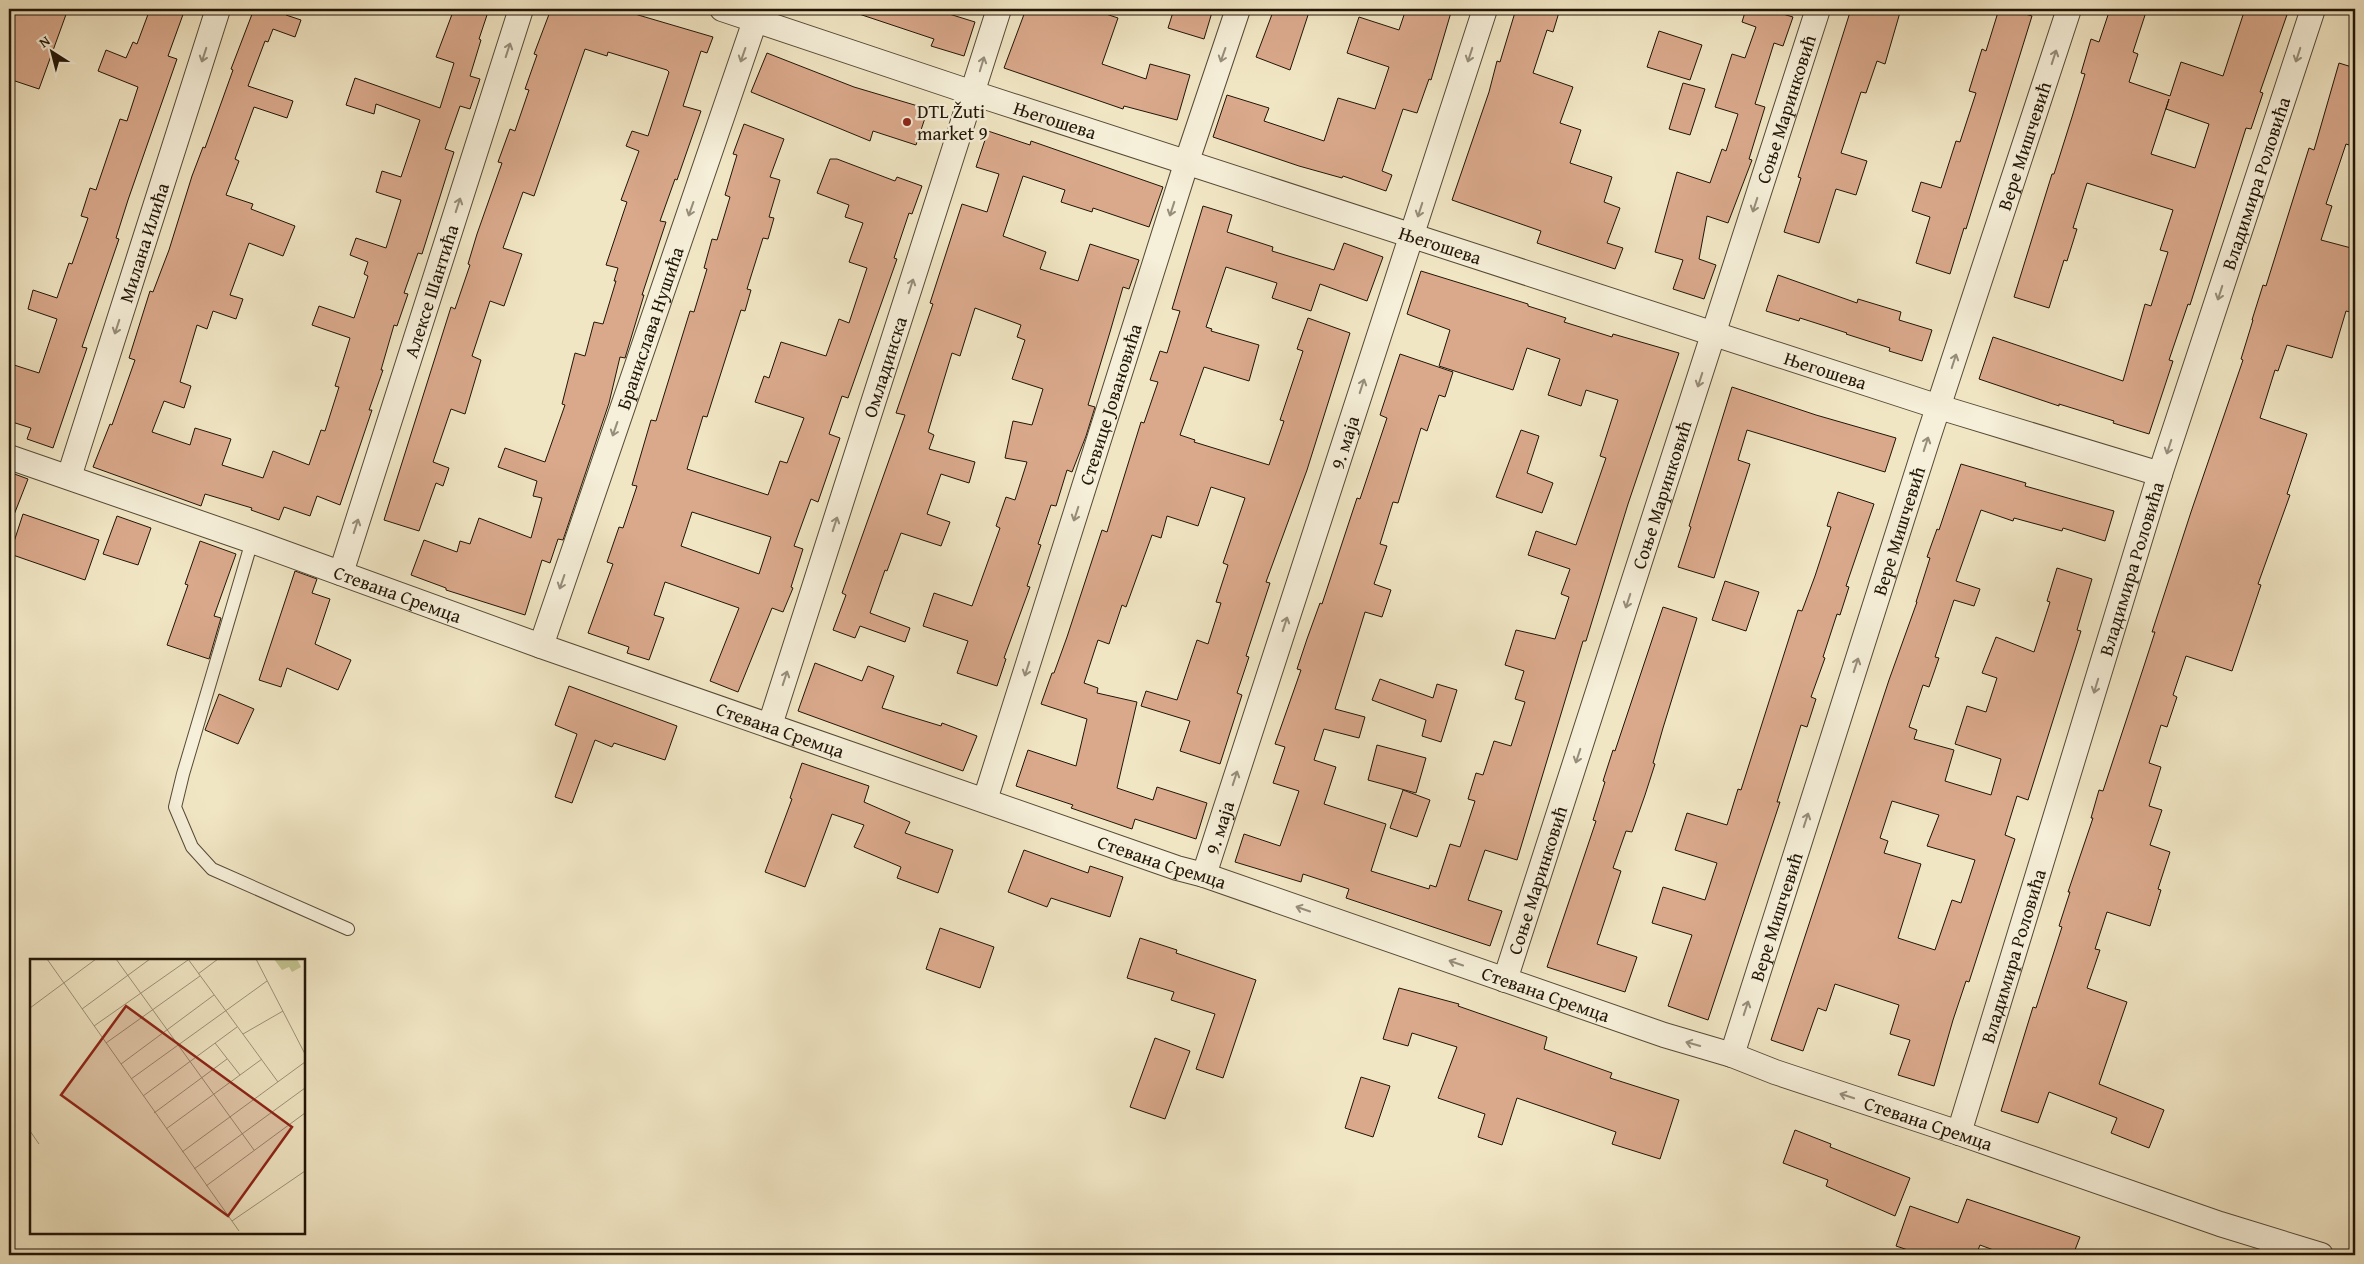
<svg xmlns="http://www.w3.org/2000/svg" width="2364" height="1264" viewBox="0 0 2364 1264" font-family="'Gentium Book Plus',serif">
<style>
.building{fill:#daa98c;stroke:#211506;fill-rule:evenodd}
.lines{fill:none;stroke-linecap:round;stroke-linejoin:round}
.service-casing{stroke:#554936;stroke-width:14}
.minor-casing{stroke:#554936;stroke-width:26}
.service{stroke:#f6efd9;stroke-width:12}
.minor{stroke:#f6efd9;stroke-width:24}
.oneway{stroke:#968d7a}
.poi-dot{fill:#8f2418;stroke:#f6efd9;stroke-width:2}
.labels{text-anchor:middle;stroke-width:5;stroke-linejoin:round;paint-order:stroke}
.street-label{font-size:19px;fill:#211506;stroke:#f6efd9}
.poi-label{font-size:19px;fill:#211506;stroke:#f6efd9;text-anchor:start}
.inset-road{fill:none;stroke:#9e9278;stroke-width:1}
.view{fill:#8f2418;fill-opacity:0.15;stroke:#8f2418;stroke-width:2.5}
.inset-edge{fill:none;stroke:#211506;stroke-width:2.5}
</style>
<rect width="100%" height="100%" fill="#f1e6c4"/>
<filter id="stains"><feTurbulence type="fractalNoise" baseFrequency=".004" numOctaves="4"/><feColorMatrix values="0 0 0 0 .2 0 0 0 0 .09 0 0 0 0 .02 0 0 0 .5 -.17"/></filter>
<radialGradient id="worn" r=".72"><stop offset=".6" stop-color="#630" stop-opacity="0"/><stop offset="1" stop-color="#630" stop-opacity=".3"/></radialGradient>
<g class="building">
<path d="M9,9H68L39,89L9,79Z"/>
<path d="M150,9H185L168,56L177,59L128,200L116,238L119,239L82,347L87,348L53,448L27,439L31,428L9,421V382L14,365L39,373L57,319L28,309L33,290L57,298L69,263L72,264L88,218L81,216L90,188L96,190L120,119L127,121L138,87L98,71L106,50L126,58L133,42L137,44Z"/>
<path d="M254,9H288L286,15L301,20L295,37L273,29L268,42L265,41L248,86L293,101L287,118L254,107L235,159L239,161L226,195L253,204L251,209L295,226L283,256L249,243L230,295L243,299L236,319L213,311L207,329L197,325L180,382L191,386L184,408L164,401L152,432L190,445L195,428L231,439L222,465L263,478L273,451L309,465L321,430L325,431L339,387L335,386L350,338L312,325L319,306L354,318L368,276L364,274L368,262L350,255L356,238L386,248L401,200L376,192L382,171L401,177L420,120L376,104L374,114L346,105L355,78L440,108L454,63L436,57L454,9H489L479,39L481,40L470,76L480,79L470,109L460,106L445,149L454,152L422,254L418,253L404,293L408,294L397,326L394,325L381,370H383L369,410H372L340,505L317,496L310,516L284,507L279,520L251,510L252,508L205,494L201,506L93,467L110,424L112,425L135,360L129,358L150,291L153,292L169,250L192,176L203,147L205,148L233,70L231,69Z"/>
<path d="M551,9H629L628,12L713,37L707,53L701,51L683,106L701,111L677,180L675,179L660,221L666,222L642,295H644L625,358L620,357L609,403L563,540L558,539L550,563L542,560L525,615L446,590V588L411,575L424,540L457,552L460,541L470,544L479,518L531,538L542,498L533,496L537,481L498,467L505,448L545,462L565,405L562,404L575,353L585,356L594,322L603,324L616,281H614L618,268L606,265L627,202L621,200L639,151L626,146L632,131L648,136L669,72L667,70L608,52L607,56L585,49L534,196L523,192L503,248L522,254L504,306L490,301L472,356L481,360L465,414L451,409L433,462L449,468L443,486L436,483L419,531L384,520L451,307L455,309L470,265L468,264L477,234L502,163L498,162L510,129L515,131L529,90L525,89L537,55L534,54Z"/>
<path d="M853,9H933L975,22L964,56L931,46L934,39L853,12Z"/>
<path d="M1026,9H1091L1118,18L1102,64L1146,79L1150,64L1190,75L1177,120L1124,106L1123,109L1004,68Z"/>
<path d="M1174,9H1213L1204,39L1168,28Z"/>
<path d="M1274,9H1310L1290,70L1256,57Z"/>
<path d="M1406,9H1452L1431,80L1429,79L1417,113L1403,109L1382,171L1392,175L1386,191L1343,176L1342,178L1299,166L1213,137L1227,95L1269,108L1264,121L1324,141L1338,98L1375,109L1389,67L1347,53L1359,17L1399,30Z"/>
<path d="M1516,9H1560L1553,32L1547,30L1533,73L1573,87L1560,123L1581,130L1570,163L1612,177L1604,202L1620,208L1607,243L1623,248L1615,269L1537,243L1541,231L1452,200L1489,92L1497,61L1500,62Z"/>
<path d="M1746,9H1766L1793,17L1783,46L1774,43L1755,104L1765,107L1749,159L1752,160L1728,223L1707,216L1699,259L1716,265L1704,299L1673,289L1683,260L1655,252L1677,172L1710,183L1722,149L1726,151L1738,114L1715,107L1732,54L1745,58L1756,27L1742,22Z"/>
<path d="M1851,9H1901L1885,64L1877,61L1866,93L1861,92L1841,153L1867,161L1856,195L1836,189L1819,243L1784,232L1801,178L1798,177Z"/>
<path d="M1999,9H2008L2032,16L1966,229L1964,228L1950,274L1916,263L1930,217L1912,211L1921,182L1941,188L1956,141L1960,142L1976,93L1969,91L1982,49L1986,51Z"/>
<path d="M2110,9H2147L2133,52L2138,54L2129,82L2170,96L2181,62L2223,76L2245,9H2289L2260,92L2263,93L2251,129L2246,128L2190,305L2188,304L2169,360L2173,361L2149,434L2113,423L2114,421L2059,404V406L1979,379L1993,337L2123,381L2145,304L2151,306L2168,252L2160,250L2173,210L2087,183L2073,228L2077,229L2067,261L2064,260L2049,308L2014,297L2052,174H2054L2072,117L2085,74L2081,73L2091,39L2099,42ZM2169,99L2166,109L2209,124L2195,168L2151,154Z"/>
<path d="M1659,31L1702,45L1690,80L1647,67Z"/>
<path d="M767,53L854,87L928,109L916,145L873,131L870,141L751,92Z"/>
<path d="M2339,63L2355,68V134L2352,146L2346,144L2326,204L2332,206L2321,240L2355,249V295L2350,312L2346,311L2332,358L2287,345L2278,371L2275,370L2260,418L2307,434L2287,494L2290,495L2258,584L2261,585L2232,671L2186,656L2173,695L2177,697L2167,727L2161,725L2149,763L2161,767L2149,806L2162,810L2150,845L2170,852L2158,889L2161,890L2150,926L2107,912L2095,949L2100,950L2087,988L2127,1002L2099,1084L2164,1110L2149,1148L2111,1133L2117,1118L2049,1092L2038,1123L2001,1111L2033,1007L2036,1008L2062,927L2059,926L2070,892H2068L2093,818H2091L2099,790L2103,791L2143,669L2155,632H2152L2191,512L2243,360L2241,359L2253,320H2252L2263,285L2266,286L2309,148L2314,150Z"/>
<path d="M1683,83L1705,89L1690,135L1669,129Z"/>
<path d="M744,124L784,139L770,177L780,180L769,217L774,218L768,239L763,238L747,289L751,290L745,311L741,310L707,417L703,416L687,469L768,495L780,461L787,463L804,418L755,402L764,376L769,378L781,342L826,356L839,319L849,323L867,268L849,262L863,223L845,217L849,205L817,193L830,159H837L895,181L897,177L922,186L912,214L909,213L894,258L897,259L848,398L842,396L829,434L840,438L818,502L811,499L794,546L803,549L791,587L793,588L783,612L772,608L738,692L710,681L739,608L665,582L654,615L664,618L649,660L627,653L629,647L588,633L613,564L607,562L619,527L623,528L637,486L632,485L651,420L656,421L690,311L694,312L707,269L704,268L712,239L717,240L730,197L725,195L737,155L733,154ZM692,512L771,537L759,574L681,546Z"/>
<path d="M988,131L1030,145L1031,141L1163,187L1149,227L1093,208L1092,212L1061,202L1065,190L1023,176L1003,236L1046,252L1040,269L1078,281L1090,244L1139,260L1129,289L1123,287L1110,332L1088,405L1095,407L1086,436L1072,472L1067,470L1056,506L1051,505L1038,544L1041,545L1027,586L1030,587L1004,658L1006,659L997,686L957,673L968,641L923,626L934,593L972,606L1000,528L996,526L1006,497L1015,500L1027,462L1005,458L1013,421L1032,425L1043,389L1012,379L1025,340L1017,337L1021,325L975,308L960,356L952,353L928,432L934,435L929,449L975,462L969,483L941,474L927,514L950,522L941,546L901,533L887,571L885,570L870,613L910,628L905,642L860,626L855,638L833,630L846,595L842,593L905,415L896,413L933,304L930,303L962,204L987,212L999,174L976,167Z"/>
<path d="M1203,206L1232,215L1227,232L1273,247L1272,251L1334,270L1344,243L1383,257L1367,301L1320,284L1311,311L1272,298L1277,283L1226,267L1206,327L1212,329L1211,331L1259,345L1249,381L1204,367L1180,435L1195,440L1194,442L1269,465L1284,421L1280,420L1303,351L1297,349L1308,318L1350,333L1307,470L1266,582L1270,583L1246,656L1249,657L1237,693L1242,695L1220,764L1180,751L1190,721L1141,706L1146,691L1177,700L1197,640L1208,644L1221,603L1216,602L1228,565L1223,563L1245,498L1211,487L1198,526L1167,516L1161,538L1152,535L1126,607L1122,605L1109,644L1098,640L1084,683L1098,688L1097,693L1137,702L1117,788L1153,800L1157,787L1207,803L1196,839L1135,819L1132,829L1071,808L1073,805L1016,786L1028,750L1076,766L1087,719L1041,704L1052,673H1054L1067,637L1102,530L1107,532L1141,422L1144,423L1158,382L1150,380L1160,351L1167,353L1180,311L1172,309Z"/>
<path d="M1421,271L1528,304V306L1566,318L1564,322L1612,337L1613,334L1679,353L1628,504L1586,641H1583L1517,860L1485,850L1468,900L1502,911L1490,946L1346,898L1349,889L1303,874L1301,882L1235,862L1244,834L1280,846L1299,791L1273,783L1285,747L1275,744L1301,670L1297,669L1307,639L1320,603L1322,604L1357,498L1360,499L1387,418L1380,415L1400,354L1453,372L1445,397L1439,395L1427,431L1421,428L1398,503L1393,502L1380,544L1387,546L1374,584L1391,590L1382,617L1365,612L1335,709L1365,717L1359,738L1324,729L1314,760L1336,767L1324,804L1386,824L1371,871L1429,889L1430,885L1436,887L1450,844L1460,847L1475,801L1468,799L1476,773L1483,775L1494,741L1511,746L1525,702L1515,699L1524,671L1505,665L1516,630L1555,639L1569,597L1561,594L1570,569L1528,555L1536,531L1576,545L1606,458L1600,456L1618,400L1586,390L1581,406L1548,395L1560,359L1527,348L1513,390L1439,366L1450,330L1407,314Z"/>
<path d="M1778,275L1857,303L1858,299L1901,312L1899,320L1932,330L1922,361L1889,351L1890,348L1846,334L1847,333L1800,318L1799,321L1766,311Z"/>
<path d="M1732,387L1816,415L1896,438L1885,472L1747,430L1738,460L1750,464L1714,578L1678,567L1691,527L1689,526Z"/>
<path d="M1521,430L1539,436L1527,473L1553,483L1542,513L1496,497Z"/>
<path d="M1961,464L2026,483L2025,486L2114,511L2105,541L2063,528L2062,531L2014,518L2013,521L1981,510L1956,581L1980,589L1974,606L1954,600L1935,657L1939,658L1929,687L1923,685L1909,727L1917,730L1914,739L1954,750L1945,781L1991,795L2001,759L1955,744L1967,706L1986,712L1997,678L1982,673L1996,637L2034,652L2050,602L2047,601L2057,568L2092,579L2077,630L2081,631L2028,800L2017,796L2005,835L2015,839L1969,982L1966,981L1953,1020L1934,1086L1898,1075L1910,1040L1890,1034L1899,1005L1835,984L1826,1011L1818,1008L1803,1051L1771,1040L1889,680L1917,602H1916L1930,558L1927,557L1937,529L1939,530ZM1892,801L1939,815L1927,846L1975,860L1961,903L1952,900L1935,950L1898,938L1921,864L1884,853L1888,841L1880,838Z"/>
<path d="M9,472L28,479L10,525H9Z"/>
<path d="M1838,492L1874,504L1846,586L1849,587L1840,615L1837,614L1823,657L1825,658L1811,697L1816,699L1807,727L1801,725L1777,802H1780L1708,1020L1668,1006L1692,935L1652,923L1663,887L1705,900L1717,863L1675,850L1687,813L1727,825L1738,789L1741,790L1798,610L1802,611L1815,576L1831,527L1827,526Z"/>
<path d="M23,514L99,540L85,580L10,554Z"/>
<path d="M117,516L151,528L138,565L103,554Z"/>
<path d="M200,541L236,554L214,616L221,618L209,659L167,645L188,585L185,584Z"/>
<path d="M295,571L317,579L312,593L330,599L315,644L351,660L338,690L287,668L281,687L259,680Z"/>
<path d="M1725,581L1759,592L1746,631L1712,620Z"/>
<path d="M1663,607L1697,618L1663,728L1653,763L1655,764L1645,795L1632,832L1626,831L1613,868L1621,871L1597,944L1637,957L1625,992L1547,967L1596,821L1593,820L1605,782L1603,781L1613,750L1615,751Z"/>
<path d="M815,663L862,681L868,666L894,676L882,708L941,726L942,723L977,736L963,771L798,711Z"/>
<path d="M1380,679L1433,698L1437,684L1457,690L1441,742L1422,736L1426,720L1372,700Z"/>
<path d="M569,686L677,726L665,760L614,743L612,747L595,740L572,803L555,797L577,734L555,725Z"/>
<path d="M219,694L254,709L238,744L205,730Z"/>
<path d="M1377,745L1426,758L1416,793L1368,780Z"/>
<path d="M802,763L869,786L864,802L910,822L905,833L953,850L938,893L897,878L901,867L854,847L864,825L832,814L805,887L765,872L792,799L790,798Z"/>
<path d="M1403,790L1430,800L1417,837L1390,828Z"/>
<path d="M1024,850L1088,873L1090,866L1123,877L1110,917L1051,898L1047,907L1008,892Z"/>
<path d="M940,928L994,947L980,988L926,969Z"/>
<path d="M1140,938L1177,950L1176,953L1256,980L1223,1078L1196,1069L1215,1014L1171,1000L1174,992L1127,978Z"/>
<path d="M1399,988L1459,1004L1458,1006L1547,1037L1544,1049L1612,1073L1610,1078L1679,1100L1660,1159L1612,1144L1616,1132L1517,1098L1502,1145L1478,1137L1485,1114L1438,1098L1457,1047L1412,1033L1408,1046L1383,1039Z"/>
<path d="M1155,1038L1190,1051L1165,1119L1130,1107Z"/>
<path d="M1361,1077L1390,1086L1373,1137L1345,1128Z"/>
<path d="M1795,1130L1831,1144L1830,1147L1910,1178L1895,1216L1826,1186L1828,1180L1783,1163Z"/>
<path d="M1967,1199L2080,1237L2073,1255H2007L1980,1245L1976,1255H1923L1896,1246L1910,1206L1958,1223Z"/>
</g>
<g class="lines">
<defs>
<path id="service" d="M252,541L183,774L175,807L192,847L212,869L348,929"/>
<g id="minor">
<path id="s1" d="M722,9L973,93L1939,407L2160,474"/>
<path id="s2" d="M9,457L252,541L541,646L1177,868L1204,875L1664,1035L1732,1055L1775,1072L1959,1133L2220,1224L2321,1255"/>
<path id="s3" d="M69,477L218,9"/>
<path id="s4" d="M341,573L521,9"/>
<path id="s5" d="M541,646L759,9"/>
<path id="s6" d="M770,725L999,9"/>
<path id="s7" d="M985,800L1187,161L1238,9"/>
<path id="s8" d="M1204,875L1485,9"/>
<path id="s9" d="M1505,980L1818,9"/>
<path id="s10" d="M1732,1055L1928,438L2069,9"/>
<path id="s11" d="M1959,1133L2160,474L2313,9"/>
</g>
</defs>
<use href="#service" class="service-casing"/>
<use href="#minor" class="minor-casing"/>
<use href="#service" class="service"/>
<use href="#minor" class="minor"/>
</g>
<defs><path id="oneway-shaft" d="M-6 0H5M1.5-3L5.5 0L1.5 3" fill="none" stroke-width="1.6" stroke-linecap="round" stroke-linejoin="round" transform="scale(1.25)"/></defs>
<g class="oneway">
<use href="#oneway-shaft" transform="translate(508 50) rotate(-72)"/>
<use href="#oneway-shaft" transform="translate(204 55) rotate(108)"/>
<use href="#oneway-shaft" transform="translate(743 55) rotate(109)"/>
<use href="#oneway-shaft" transform="translate(1223 55) rotate(109)"/>
<use href="#oneway-shaft" transform="translate(1470 55) rotate(108)"/>
<use href="#oneway-shaft" transform="translate(2298 55) rotate(108)"/>
<use href="#oneway-shaft" transform="translate(2054 57) rotate(-72)"/>
<use href="#oneway-shaft" transform="translate(982 64) rotate(-73)"/>
<use href="#oneway-shaft" transform="translate(458 205) rotate(-72)"/>
<use href="#oneway-shaft" transform="translate(1755 205) rotate(108)"/>
<use href="#oneway-shaft" transform="translate(691 209) rotate(109)"/>
<use href="#oneway-shaft" transform="translate(1172 209) rotate(108)"/>
<use href="#oneway-shaft" transform="translate(1420 210) rotate(108)"/>
<use href="#oneway-shaft" transform="translate(911 286) rotate(-72)"/>
<use href="#oneway-shaft" transform="translate(2220 293) rotate(108)"/>
<use href="#oneway-shaft" transform="translate(117 327) rotate(108)"/>
<use href="#oneway-shaft" transform="translate(1954 361) rotate(-72)"/>
<use href="#oneway-shaft" transform="translate(1700 380) rotate(108)"/>
<use href="#oneway-shaft" transform="translate(1362 386) rotate(-72)"/>
<use href="#oneway-shaft" transform="translate(615 429) rotate(109)"/>
<use href="#oneway-shaft" transform="translate(1926 444) rotate(-72)"/>
<use href="#oneway-shaft" transform="translate(2169 447) rotate(108)"/>
<use href="#oneway-shaft" transform="translate(1076 514) rotate(108)"/>
<use href="#oneway-shaft" transform="translate(835 524) rotate(-72)"/>
<use href="#oneway-shaft" transform="translate(356 526) rotate(-72)"/>
<use href="#oneway-shaft" transform="translate(562 582) rotate(109)"/>
<use href="#oneway-shaft" transform="translate(1628 601) rotate(108)"/>
<use href="#oneway-shaft" transform="translate(1285 624) rotate(-72)"/>
<use href="#oneway-shaft" transform="translate(1856 665) rotate(-72)"/>
<use href="#oneway-shaft" transform="translate(1027 669) rotate(108)"/>
<use href="#oneway-shaft" transform="translate(785 678) rotate(-72)"/>
<use href="#oneway-shaft" transform="translate(2096 686) rotate(107)"/>
<use href="#oneway-shaft" transform="translate(1578 756) rotate(108)"/>
<use href="#oneway-shaft" transform="translate(1235 778) rotate(-72)"/>
<use href="#oneway-shaft" transform="translate(1806 820) rotate(-72)"/>
<use href="#oneway-shaft" transform="translate(1303 909) rotate(-161)"/>
<use href="#oneway-shaft" transform="translate(1456 963) rotate(-161)"/>
<use href="#oneway-shaft" transform="translate(1746 1008) rotate(-72)"/>
<use href="#oneway-shaft" transform="translate(1693 1044) rotate(-164)"/>
<use href="#oneway-shaft" transform="translate(1847 1096) rotate(-162)"/>
</g>
<circle class="poi-dot" cx="907" cy="122" r="5"/>
<g class="labels">
<g class="street-label">
<text dy="7" stroke="none"><textPath href="#s9" startOffset="915">Соње Маринковић</textPath></text>
<text dy="7" stroke="none"><textPath href="#s1" startOffset="351">Његошева</textPath></text>
<text dy="7" stroke="none"><textPath href="#s10" startOffset="955">Вере Мишчевић</textPath></text>
<text dy="7" stroke="none"><textPath href="#s11" startOffset="995">Владимира Роловића</textPath></text>
<text dy="7" stroke="none"><textPath href="#s3" startOffset="246">Милана Илића</textPath></text>
<text dy="7" stroke="none"><textPath href="#s1" startOffset="756">Његошева</textPath></text>
<text dy="7" stroke="none"><textPath href="#s4" startOffset="296">Алексе Шантића</textPath></text>
<text dy="7" stroke="none"><textPath href="#s5" startOffset="336">Бранислава Нушића</textPath></text>
<text dy="7" stroke="none"><textPath href="#s6" startOffset="376">Омладинска</textPath></text>
<text dy="7" stroke="none"><textPath href="#s1" startOffset="1161">Његошева</textPath></text>
<text dy="7" stroke="none"><textPath href="#s7" startOffset="415">Стевице Јовановића</textPath></text>
<text dy="7" stroke="none"><textPath href="#s8" startOffset="455">9. маја</textPath></text>
<text dy="7" stroke="none"><textPath href="#s9" startOffset="510">Соње Маринковић</textPath></text>
<text dy="7" stroke="none"><textPath href="#s10" startOffset="550">Вере Мишчевић</textPath></text>
<text dy="7" stroke="none"><textPath href="#s11" startOffset="590">Владимира Роловића</textPath></text>
<text dy="7" stroke="none"><textPath href="#s2" startOffset="412">Стевана Сремца</textPath></text>
<text dy="7" stroke="none"><textPath href="#s2" startOffset="818">Стевана Сремца</textPath></text>
<text dy="7" stroke="none"><textPath href="#s8" startOffset="50">9. маја</textPath></text>
<text dy="7" stroke="none"><textPath href="#s2" startOffset="1222">Стевана Сремца</textPath></text>
<text dy="7" stroke="none"><textPath href="#s9" startOffset="105">Соње Маринковић</textPath></text>
<text dy="7" stroke="none"><textPath href="#s10" startOffset="145">Вере Мишчевић</textPath></text>
<text dy="7" stroke="none"><textPath href="#s11" startOffset="185">Владимира Роловића</textPath></text>
<text dy="7" stroke="none"><textPath href="#s2" startOffset="1628">Стевана Сремца</textPath></text>
<text dy="7" stroke="none"><textPath href="#s2" startOffset="2032">Стевана Сремца</textPath></text>
</g>
<g class="poi-label">
<text x="917" y="118">DTL Žuti<tspan x="917" dy="22">market 9</tspan></text>
</g>
</g>
<g transform="translate(30 959)">
<rect width="275" height="275" fill="#f1e6c4"/>
<path d="M244,0H267L271,8L262,13L259,8L252,11Z" fill="#c2c38f"/>
<path class="inset-road" d="M17,0L209,272M86,0L224,191M158,0L248,123M226,0L275,95M168,15L188,0M0,49L66,0M52,50L120,0M64,67L158,1M213,75L253,52M76,84L170,17M185,84L210,116M91,105L184,36M101,120L237,22M113,137L207,68M124,154L197,100M136,170L232,100M0,172L9,185M152,193L275,103M164,210L275,129M176,227L275,154M202,262L275,212"/>
<path class="view" d="M96,47L262,168L198,257L31,136Z"/>
<rect width="275" height="275" class="inset-edge"/>
</g>
<rect width="2364" height="1264" fill="none" stroke="#f1e6c4" stroke-width="30"/>
<rect x="10" y="10" width="2344" height="1244" fill="none" stroke="#211506" stroke-width="2.5"/>
<rect x="15" y="15" width="2334" height="1234" fill="none" stroke="#211506"/>
<g transform="translate(52 52) rotate(324)" stroke="#f6efd9" stroke-width="4" paint-order="stroke">
<path d="M0-4L9 19L0 12L-9 19Z" fill="#211506"/>
<text y="-8" font-size="14" font-weight="bold" text-anchor="middle" fill="#211506">N</text>
</g>
<rect width="100%" height="100%" filter="url(#stains)"/>
<rect width="100%" height="100%" fill="url(#worn)"/>
</svg>
